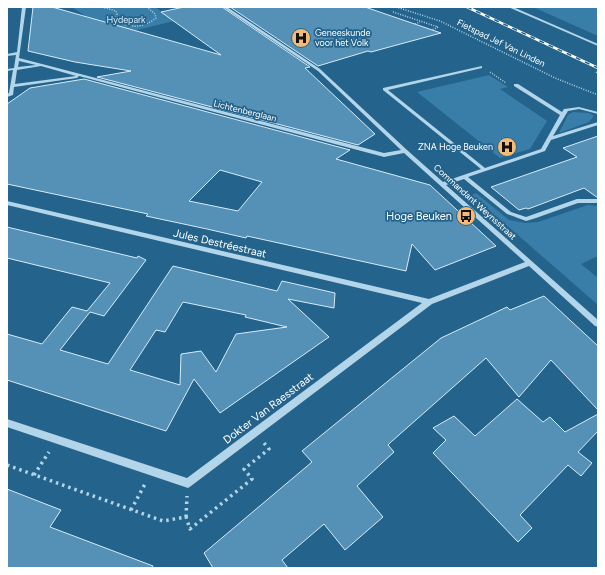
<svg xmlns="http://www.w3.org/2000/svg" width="605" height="575" viewBox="0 0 605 575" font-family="Figtree,sans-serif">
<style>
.green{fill:#397ea8}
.building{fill:#5591b6;stroke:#d6ebf8;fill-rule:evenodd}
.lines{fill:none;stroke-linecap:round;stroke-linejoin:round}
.path-far1{stroke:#b2d5ea;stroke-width:1.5;stroke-dasharray:1 1.5;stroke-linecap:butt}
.path{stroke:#b2d5ea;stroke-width:3.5;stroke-dasharray:2.5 4;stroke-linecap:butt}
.minor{fill:#b2d5ea;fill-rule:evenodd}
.rail-casing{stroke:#fff;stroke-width:2.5}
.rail{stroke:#24638b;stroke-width:1.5;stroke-dasharray:5;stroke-linecap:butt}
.labels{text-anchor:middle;stroke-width:3.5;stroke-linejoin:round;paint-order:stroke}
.far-park-label{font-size:9px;fill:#d6ebf8;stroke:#24638b}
.far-poi-label{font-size:9px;fill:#fff;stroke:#24638b;text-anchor:start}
.far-street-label{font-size:9px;fill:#fff;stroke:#24638b}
.poi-label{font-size:11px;fill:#fff;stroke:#24638b;text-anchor:end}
.street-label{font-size:11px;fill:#fff;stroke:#24638b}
</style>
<rect width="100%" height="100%" fill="#24638b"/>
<g class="green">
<path d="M72,7H155L174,21L125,33L87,17Z"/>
<path d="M533,7H598V36Z"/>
<path d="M489,75L508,87L500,89L547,121L530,149L500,158L417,92Z"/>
<path d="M573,112L589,113L594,116L589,122L559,133L568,115Z"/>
<path d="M476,193L509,220L525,223L538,222L588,205L598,206V256L581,264L598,278V305L472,195Z"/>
</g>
<g class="building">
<path d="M33,7H52L221,55L161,12L184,7H222L310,67L305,68L375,134L358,145L97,77L131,71L75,62L28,51Z"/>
<path d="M230,7H365L441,33L371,52L368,51L318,66Z"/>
<path d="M84,79L350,150L336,159L430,185L496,246L435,270L412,244L406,271L247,236L246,238L207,229L146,216L148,214L7,184V104L30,88ZM220,170L262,182L238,211L189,201Z"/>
<path d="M598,136V198L584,188L528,209L526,208L519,210L491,187L577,157L563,148Z"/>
<path d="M7,227L137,258L138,256L146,260L104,316L90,312L60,350L108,364L173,266L277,291L282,281L335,293L334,308L288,299L329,337L220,413L194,379L166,431L7,380V334L42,344L72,307L87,311L110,283L7,258ZM183,302L246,315L245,317L287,327L236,334L216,372L201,351L181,354L180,385L130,370L156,330L165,332Z"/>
<path d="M544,296L598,346V410L551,360L519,397L486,358L391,442L388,445L394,452L357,486L383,517L345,550L324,524L282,560L288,568H213L204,553L312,462L302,451L441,338L507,307L510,310Z"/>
<path d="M517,399L543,422L550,417L565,432L598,414V431L578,452L592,463L581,476L568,465L520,515L532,528L518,542L433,453L446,440L433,428L454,416L475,436Z"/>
<path d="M7,489L61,510L50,527L153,566L152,568H7Z"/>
</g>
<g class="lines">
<g class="path-far1">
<path d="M102,7L116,11L117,14L115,20C128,29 144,28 156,18L155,14L147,7"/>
<path d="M396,7L440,21L555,78L598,95"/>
<path d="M393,12L438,27L432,30"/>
<path d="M415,24L420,22"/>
<path d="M490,72L506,83"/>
<path d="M596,72L598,74"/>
</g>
<g class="path">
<path d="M7,465L163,521L186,517L190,529L252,479L244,469L269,449L264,443"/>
<path d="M34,475L49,452"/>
<path d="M131,510L145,484"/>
<path d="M186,517L187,496"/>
</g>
<g class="minor">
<path d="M22,7H26L19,58L384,153L401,150L318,71L223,7H227L320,69L407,150L443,182L481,169L383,90V88L482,66V68L388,90L485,168L541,149L560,115L514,86V84H518L562,112L564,109L579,107L598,112V114L579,109L568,111L553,136L598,122V125L551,140L545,151L468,177L511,212L526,217L577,199H598V203H578L536,218L526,221L507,214L464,179L446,185L598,320V327L595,326L529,266L432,304L191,486L188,488L7,427V419L187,478L422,303L7,205V201L429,299L525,262L404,153L384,157L79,76L77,78L14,87L13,95L7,97V94L9,93L13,70L7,71V69L14,68L16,55L7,56V54L17,52ZM19,61L36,65L18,67ZM41,66L76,76L15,84L17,70Z"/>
<path d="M508,7H513L598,44V46Z"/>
</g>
<defs>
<path id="rail" d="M467,7L598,68"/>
</defs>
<use href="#rail" class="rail-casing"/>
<use href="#rail" class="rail"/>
</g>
<defs>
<symbol id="hospital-disc" viewBox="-11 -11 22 22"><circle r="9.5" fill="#f4ba76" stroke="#24638b"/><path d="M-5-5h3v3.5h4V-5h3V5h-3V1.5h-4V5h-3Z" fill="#111"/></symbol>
<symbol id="bus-disc" viewBox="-11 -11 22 22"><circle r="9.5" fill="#f4ba76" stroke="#24638b"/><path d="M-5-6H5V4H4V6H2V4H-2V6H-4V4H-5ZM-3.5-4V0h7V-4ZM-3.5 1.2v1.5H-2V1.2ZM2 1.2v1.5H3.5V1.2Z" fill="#111"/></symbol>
</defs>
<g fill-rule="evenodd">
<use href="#hospital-disc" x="290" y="27" width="22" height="22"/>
<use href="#hospital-disc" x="496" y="136" width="22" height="22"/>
<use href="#bus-disc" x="455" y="205" width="22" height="22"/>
</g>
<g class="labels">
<g class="far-park-label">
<text x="126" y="23">Hydepark</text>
</g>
<g class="far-poi-label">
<text x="315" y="36">Geneeskunde<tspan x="315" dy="10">voor het Volk</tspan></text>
<text x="493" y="150" text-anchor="end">ZNA Hoge Beuken</text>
</g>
<g class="far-street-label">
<text transform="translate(501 43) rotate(26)" y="3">Fietspad Jef Van Linden</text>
<text transform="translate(245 111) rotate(14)" y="3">Lichtenberglaan</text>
<text transform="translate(475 202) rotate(42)" y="3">Commandant Weynsstraat</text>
</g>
<g class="poi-label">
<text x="452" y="220">Hoge Beuken</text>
</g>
<g class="street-label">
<text transform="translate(220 243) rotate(13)" y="4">Jules Destréestraat</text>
<text transform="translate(268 408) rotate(-37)" y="4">Dokter Van Raesstraat</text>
</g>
</g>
<rect width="605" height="575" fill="none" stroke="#ffffff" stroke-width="16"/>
</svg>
